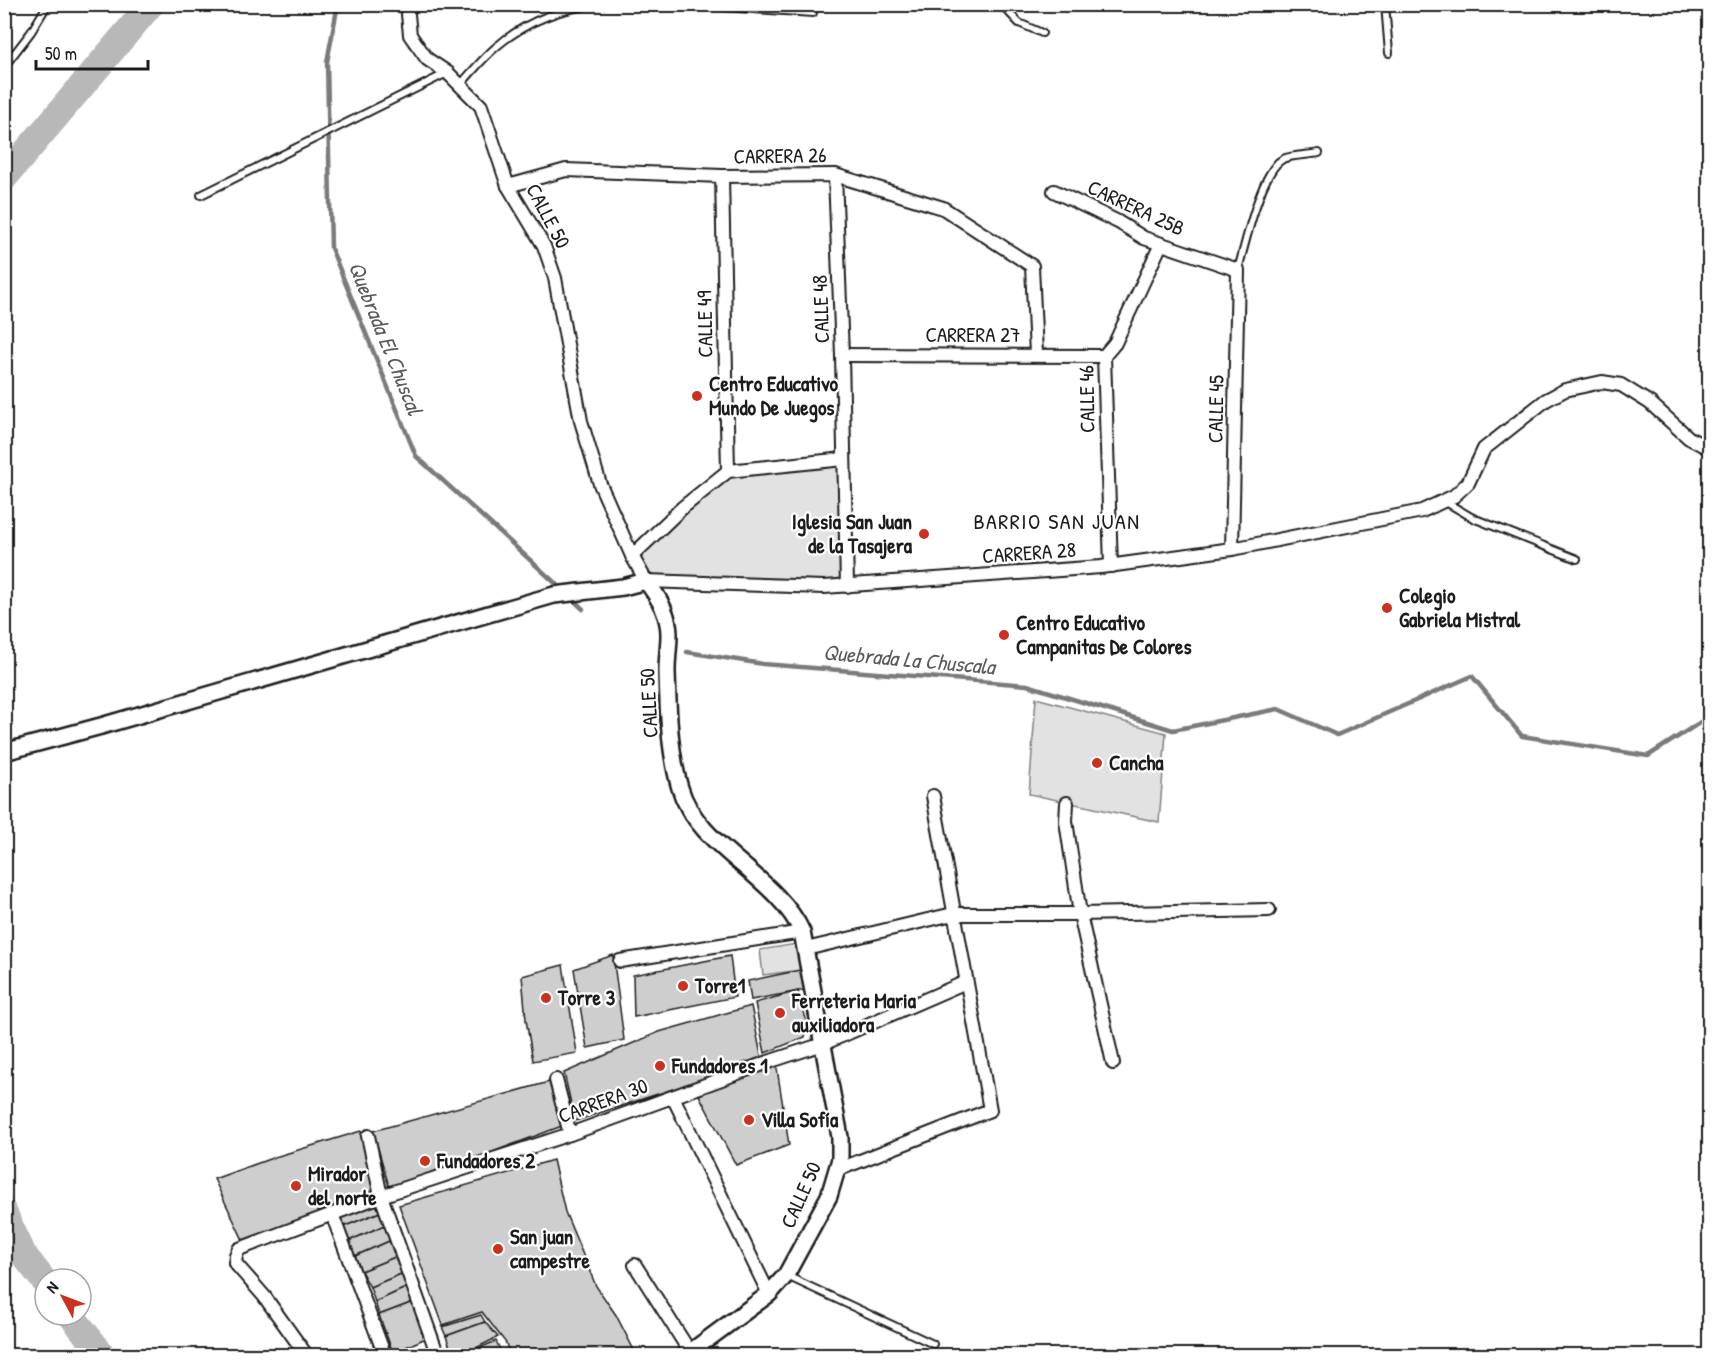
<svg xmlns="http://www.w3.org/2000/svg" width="1714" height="1360" viewBox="0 0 1714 1360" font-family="'Patrick Hand',sans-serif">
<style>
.green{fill:#e2e2e2;stroke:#7f7f7f;stroke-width:1.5}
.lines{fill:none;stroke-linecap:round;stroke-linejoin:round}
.stream{stroke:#7a7a7a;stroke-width:4.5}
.river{stroke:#b8b8b8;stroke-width:27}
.building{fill:#cecece;stroke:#1c1c1c;stroke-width:1.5}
.service-casing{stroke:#1c1c1c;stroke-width:10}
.minor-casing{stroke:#1c1c1c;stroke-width:16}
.tertiary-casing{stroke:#1c1c1c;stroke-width:20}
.service{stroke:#fff;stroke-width:6}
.minor{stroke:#fff;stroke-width:12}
.tertiary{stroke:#fff;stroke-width:15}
.poi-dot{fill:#c8321e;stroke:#fff;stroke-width:2}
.labels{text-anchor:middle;stroke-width:4.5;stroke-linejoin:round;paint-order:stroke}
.street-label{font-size:21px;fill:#1c1c1c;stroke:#fff}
.poi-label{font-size:21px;font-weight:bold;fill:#1c1c1c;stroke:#fff;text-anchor:start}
.water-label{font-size:22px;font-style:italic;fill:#5a5a5a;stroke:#fff}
.neighbourhood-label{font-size:22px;letter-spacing:1.5px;fill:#1c1c1c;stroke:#fff}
</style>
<rect width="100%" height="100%" fill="#fff"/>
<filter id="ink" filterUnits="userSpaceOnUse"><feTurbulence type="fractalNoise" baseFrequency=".0167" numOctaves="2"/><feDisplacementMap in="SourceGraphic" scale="12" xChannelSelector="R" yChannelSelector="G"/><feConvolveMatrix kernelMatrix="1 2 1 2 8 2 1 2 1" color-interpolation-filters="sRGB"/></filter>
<g filter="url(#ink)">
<g class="green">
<path d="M843,461L846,586L654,588L638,565L639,550L728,473Z"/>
<path d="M1036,698L1166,733L1159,822L1029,794Z"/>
<path d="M796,944L801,970L763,975L760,950Z"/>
</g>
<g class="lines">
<g class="stream">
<path d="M338,4L327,62L331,248L416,456L564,591"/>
<path d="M570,597L583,609"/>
<path d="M687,652L763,664L1027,685L1173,730L1278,709L1337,735L1472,676L1522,736L1648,756L1710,716"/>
</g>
<g class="river">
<path d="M4,178L151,4"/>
<path d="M4,1213L23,1254L45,1282"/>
<path d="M71,1315L103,1356"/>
</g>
</g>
<g class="building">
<path d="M613,955L624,1040L587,1048L574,969Z"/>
<path d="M730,956L735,997L634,1017L633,975Z"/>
<path d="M563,965L577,1053L533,1061L526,1020L522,976Z"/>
<path d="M801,970L805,990L751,1000L748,981Z"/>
<path d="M798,991L807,1023L805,1037L765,1053L755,1003Z"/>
<path d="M751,1006L762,1060L575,1121L564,1073L659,1032Z"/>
<path d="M776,1062L789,1145L736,1165L699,1095Z"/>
<path d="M549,1082L562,1126L390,1190L373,1131Z"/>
<path d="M361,1131L377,1192L244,1242L214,1179L275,1157Z"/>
<path d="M553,1160L565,1212L596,1286L616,1315L637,1356H510L506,1343L482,1312L443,1325L399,1205Z"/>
<path d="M381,1202L385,1210L343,1227L339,1216Z"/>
<path d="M385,1210L389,1223L349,1241L343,1227Z"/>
<path d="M389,1223L394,1239L355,1256L349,1241Z"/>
<path d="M394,1239L400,1255L361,1271L355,1256Z"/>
<path d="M400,1255L406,1272L370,1287L361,1271Z"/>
<path d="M406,1272L410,1286L375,1302L370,1287Z"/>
<path d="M410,1286L416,1301L379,1315L375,1302Z"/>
<path d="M416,1301L430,1336L393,1353L379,1315Z"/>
<path d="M481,1315L485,1322L446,1336L442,1327Z"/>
<path d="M485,1322L498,1337L460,1356H453L446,1336Z"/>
<path d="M496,1341L503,1356H461Z"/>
</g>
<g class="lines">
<defs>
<g id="service">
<path d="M679,4L813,13"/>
<path d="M1001,4L1019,23L1042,33"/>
<path d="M1385,4L1389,53"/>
<path d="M4,67L31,32L48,4"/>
<path d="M460,85C472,72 483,58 496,47C526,21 564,7 603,4"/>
<path d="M201,195L447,73"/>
<path d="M1238,270C1245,245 1261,170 1283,159C1290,155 1311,155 1319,153"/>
<path d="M1444,501L1473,518L1577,559"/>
<path d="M787,1276L933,1344"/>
</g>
<g id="minor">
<path d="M407,4L410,35L427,59L448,73L481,106L508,186L544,246L555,278L581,421L600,484L632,556L646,581L824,587L1101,567L1232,549L1422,511L1454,496L1468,483L1484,449L1546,400L1565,390L1602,382L1621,385L1650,403L1689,438L1710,449"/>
<path d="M835,175L842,355L847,586"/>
<path d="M722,176L728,471"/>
<path d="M508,186L566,170L722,176L835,175L943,208L1032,266L1036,354"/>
<path d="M1054,191L1118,222L1144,238L1238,270L1232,549"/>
<path d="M842,355L1104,356"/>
<path d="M632,556L682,508L728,471L844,459"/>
<path d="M1111,566L1104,356L1115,343L1161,244"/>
<path d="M1067,803L1066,821L1080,914L1113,1063"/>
<path d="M806,949L953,914H1080L1269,910"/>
<path d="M620,961L802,932"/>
<path d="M556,1080L570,1134"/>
<path d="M673,1097L769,1294"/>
<path d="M368,1136L381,1196L438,1356"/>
<path d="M837,1170L990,1110L933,796"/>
<path d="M332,1214L385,1356"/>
<path d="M635,1265L690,1352"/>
<path d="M307,1356L264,1296L235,1263L236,1255L239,1249L381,1196L570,1134L774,1060L823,1044L966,982"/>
</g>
<path id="tertiary" d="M4,752L101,726L554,595L623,587L646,581C658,596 669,615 669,634C669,646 667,658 667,671C668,708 669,751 680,788C697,847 777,876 802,932L840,1137V1159L829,1196L786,1275L769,1294L685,1356"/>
</defs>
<use href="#service" class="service-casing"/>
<use href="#minor" class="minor-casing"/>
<use href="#tertiary" class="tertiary-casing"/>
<use href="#service" class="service"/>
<use href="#minor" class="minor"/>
<use href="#tertiary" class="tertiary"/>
</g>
</g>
<g class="poi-dot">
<circle cx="697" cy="396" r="6"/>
<circle cx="924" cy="534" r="6"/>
<circle cx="1387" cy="608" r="6"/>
<circle cx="1004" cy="635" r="6"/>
<circle cx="1097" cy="763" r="6"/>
<circle cx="683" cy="986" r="6"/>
<circle cx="546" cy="998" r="6"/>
<circle cx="780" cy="1013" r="6"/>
<circle cx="660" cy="1066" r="6"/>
<circle cx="749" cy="1120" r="6"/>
<circle cx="425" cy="1161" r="6"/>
<circle cx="296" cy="1186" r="6"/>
<circle cx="498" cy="1249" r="6"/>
</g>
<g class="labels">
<g class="street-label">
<text transform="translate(780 156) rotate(-1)" y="7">CARRERA 26</text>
<text transform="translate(1136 208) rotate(25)" y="7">CARRERA 25B</text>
<text transform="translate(548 216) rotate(62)" y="7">CALLE 50</text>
<text transform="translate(821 309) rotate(-92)" y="7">CALLE 48</text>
<text transform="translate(705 324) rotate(-91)" y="7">CALLE 49</text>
<text x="973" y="342">CARRERA 27</text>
<text transform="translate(1087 399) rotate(-91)" y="7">CALLE 46</text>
<text transform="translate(1216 409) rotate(-89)" y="7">CALLE 45</text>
<text transform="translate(1029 553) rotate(-4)" y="7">CARRERA 28</text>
<text transform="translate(649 703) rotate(-93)" y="7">CALLE 50</text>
<text transform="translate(603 1101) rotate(-20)" y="7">CARRERA 30</text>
<text transform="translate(801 1195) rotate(-66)" y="7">CALLE 50</text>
</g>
<g class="poi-label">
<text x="709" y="391">Centro Educativo<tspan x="709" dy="24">Mundo De Juegos</tspan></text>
<text x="912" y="529" text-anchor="end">Iglesia San Juan<tspan x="912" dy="24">de la Tasajera</tspan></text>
<text x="1399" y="603">Colegio<tspan x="1399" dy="24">Gabriela Mistral</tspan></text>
<text x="1016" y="630">Centro Educativo<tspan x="1016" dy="24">Campanitas De Colores</tspan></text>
<text x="1109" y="770">Cancha</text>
<text x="695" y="993">Torre1</text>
<text x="558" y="1005">Torre 3</text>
<text x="792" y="1008">Ferreteria Maria<tspan x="792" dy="24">auxiliadora</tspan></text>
<text x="672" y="1073">Fundadores 1</text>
<text x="761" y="1127">Villa Sofía</text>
<text x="437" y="1168">Fundadores 2</text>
<text x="308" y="1181">Mirador<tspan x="308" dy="24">del norte</tspan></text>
<text x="510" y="1244">San juan<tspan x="510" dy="24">campestre</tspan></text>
</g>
<g class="water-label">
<text transform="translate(386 338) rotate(68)" y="8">Quebrada El Chuscal</text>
<text transform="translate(909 659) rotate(5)" y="8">Quebrada La Chuscala</text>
</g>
<g class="neighbourhood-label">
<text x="1057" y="529">BARRIO SAN JUAN</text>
</g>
</g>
<rect width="1714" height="1360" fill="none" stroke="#fff" stroke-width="24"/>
<rect x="12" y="12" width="1690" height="1336" fill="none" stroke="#1c1c1c" stroke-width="2" filter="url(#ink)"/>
<g transform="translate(63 1297) rotate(311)"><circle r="28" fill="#ffffff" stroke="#a4a4a4" stroke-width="1.5"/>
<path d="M0-4.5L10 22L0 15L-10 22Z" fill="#c8321e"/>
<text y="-9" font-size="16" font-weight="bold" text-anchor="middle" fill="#1c1c1c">N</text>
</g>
<path d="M36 60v9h112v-9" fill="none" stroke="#1c1c1c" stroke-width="3"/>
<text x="45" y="60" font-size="18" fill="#1c1c1c" stroke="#ffffff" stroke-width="4.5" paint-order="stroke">50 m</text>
</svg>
